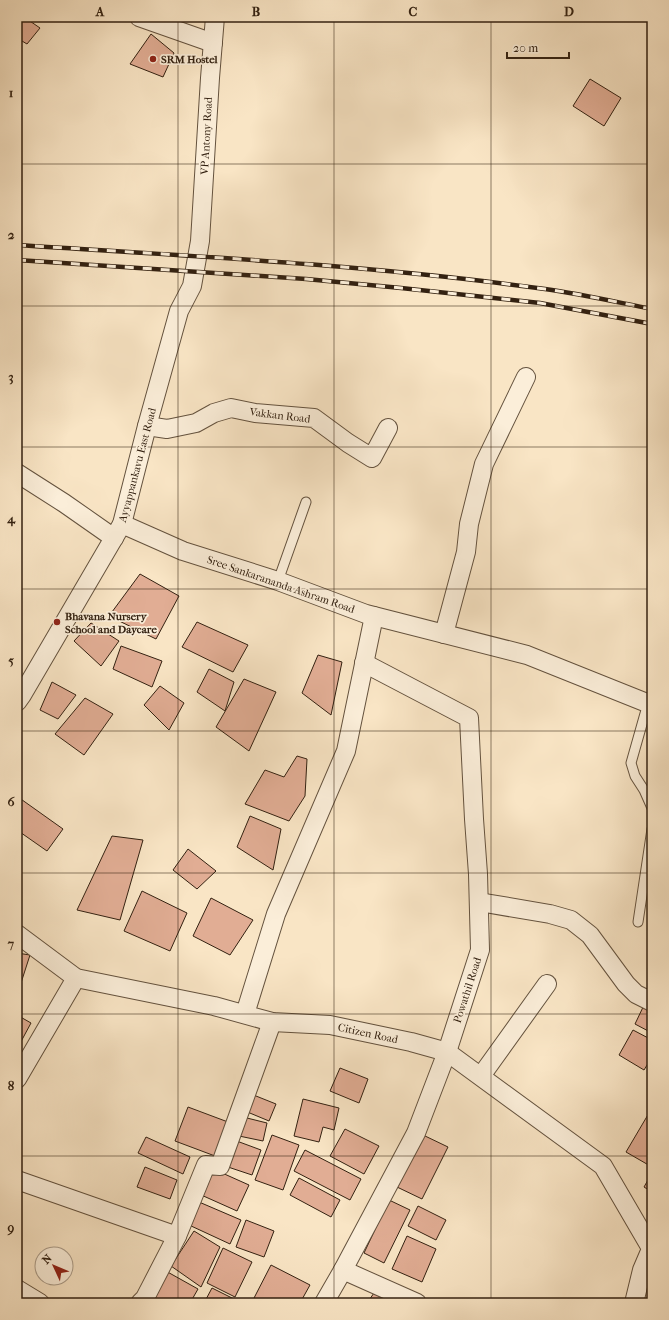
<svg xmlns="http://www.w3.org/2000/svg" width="669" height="1320" viewBox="0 0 669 1320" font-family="'IM FELL French Canon',serif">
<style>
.building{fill:#e1ad94;stroke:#332111}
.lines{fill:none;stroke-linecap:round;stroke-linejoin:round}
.service-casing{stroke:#64523e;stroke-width:11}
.minor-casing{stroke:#64523e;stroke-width:20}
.service{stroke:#fbeed9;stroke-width:9}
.minor{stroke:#fbeed9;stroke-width:18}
.rail-casing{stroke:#332111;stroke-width:4.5}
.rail{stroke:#fbeed9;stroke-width:3;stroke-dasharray:9;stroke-linecap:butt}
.grid{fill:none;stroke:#332111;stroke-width:1;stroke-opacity:0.55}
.poi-dot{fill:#8f2418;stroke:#fbeed9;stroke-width:1.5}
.labels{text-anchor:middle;stroke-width:3.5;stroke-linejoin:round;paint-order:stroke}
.poi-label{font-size:11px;font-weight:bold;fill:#332111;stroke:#fbeed9;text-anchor:start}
.street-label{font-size:11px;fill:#332111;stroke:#fbeed9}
.neatline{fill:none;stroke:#332111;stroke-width:1.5}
.grid-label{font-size:13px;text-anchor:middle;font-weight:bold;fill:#332111}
</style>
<rect width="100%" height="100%" fill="#f9e5c5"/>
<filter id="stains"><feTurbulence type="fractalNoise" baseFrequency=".005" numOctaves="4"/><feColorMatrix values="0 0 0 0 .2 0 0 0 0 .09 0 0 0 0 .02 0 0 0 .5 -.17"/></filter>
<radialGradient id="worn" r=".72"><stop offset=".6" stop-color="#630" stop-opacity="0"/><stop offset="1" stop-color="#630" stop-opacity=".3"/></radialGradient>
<g class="building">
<path d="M20,17H24L40,28L27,44L17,38V21Z"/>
<path d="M151,34L174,53L163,77L130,64Z"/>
<path d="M590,79L621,98L604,126L573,106Z"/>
<path d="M140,574L179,596L156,639L109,616Z"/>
<path d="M197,622L248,645L233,672L182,647Z"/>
<path d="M91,623L119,641L101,666L74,641Z"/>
<path d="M121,646L162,661L152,687L113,669Z"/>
<path d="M318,655L342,662L331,715L302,693Z"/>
<path d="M209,669L234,682L225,711L197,692Z"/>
<path d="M244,679L276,692L249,751L216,727Z"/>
<path d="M52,682L76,695L58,719L40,710Z"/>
<path d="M160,686L184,703L169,730L144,705Z"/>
<path d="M85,698L113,714L84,755L55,734Z"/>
<path d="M297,756L307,759L305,796L289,821L245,804L265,770L284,777Z"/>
<path d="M18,797L63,829L47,851L17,830Z"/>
<path d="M250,816L281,829L273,870L237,847Z"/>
<path d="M112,836L143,840L120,920L77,910Z"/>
<path d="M188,849L216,871L197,889L173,870Z"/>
<path d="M142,891L187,913L170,951L124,931Z"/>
<path d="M211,898L253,920L230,955L193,936Z"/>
<path d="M17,953L30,955L20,986L17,985Z"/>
<path d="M645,1003L652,1007V1033L635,1024Z"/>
<path d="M17,1015L31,1023L17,1049Z"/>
<path d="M633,1030L652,1040V1057L644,1070L619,1055Z"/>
<path d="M340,1068L368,1079L359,1103L330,1091Z"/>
<path d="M251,1094L276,1104L269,1121L245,1111Z"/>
<path d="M303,1099L339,1108L334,1130L323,1127L319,1142L294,1136Z"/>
<path d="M188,1107L228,1122L215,1156L175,1141Z"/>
<path d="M649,1113L652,1115V1167L626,1152Z"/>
<path d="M243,1117L267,1123L263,1141L239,1136Z"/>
<path d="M345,1129L379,1146L364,1174L330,1156Z"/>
<path d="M272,1135L299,1145L283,1190L255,1180Z"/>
<path d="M423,1135L448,1147L422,1199L397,1187Z"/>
<path d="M146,1137L190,1157L183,1174L138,1153Z"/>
<path d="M234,1140L261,1150L252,1175L225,1166Z"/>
<path d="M305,1150L361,1179L350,1200L294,1171Z"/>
<path d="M145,1167L177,1180L170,1199L137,1187Z"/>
<path d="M211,1168L249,1185L237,1211L199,1194Z"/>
<path d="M652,1173V1192L644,1187Z"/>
<path d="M299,1178L340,1200L331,1217L290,1195Z"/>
<path d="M389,1200L410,1210L384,1263L364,1253Z"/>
<path d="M199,1202L241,1220L230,1244L189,1225Z"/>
<path d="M418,1206L446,1220L436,1240L408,1226Z"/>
<path d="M246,1220L274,1231L264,1257L236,1247Z"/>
<path d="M194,1231L220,1247L201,1287L171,1266Z"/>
<path d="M407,1236L436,1249L422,1282L392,1269Z"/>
<path d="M223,1248L252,1262L235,1297L207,1283Z"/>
<path d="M271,1265L310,1285L300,1303H260L253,1300Z"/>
<path d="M164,1270L198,1289L190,1303H163L150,1296Z"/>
<path d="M212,1288L242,1303H204Z"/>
<path d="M374,1293L391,1303H367Z"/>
</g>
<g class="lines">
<defs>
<g id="service">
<path d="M278,581L306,502"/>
<path d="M648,703L631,763L635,776L644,790L652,808"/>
<path d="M638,922L652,829"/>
</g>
<g id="minor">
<path d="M139,17L213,43"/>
<path d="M147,426L167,429L196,423L214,413L231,408L255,413L314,418L348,443L372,458L388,428"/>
<path d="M17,473L64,503L114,538"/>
<path d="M122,524L183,551L278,581L366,614L527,655L652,705"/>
<path d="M444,634L466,552L469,524L484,464L526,377"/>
<path d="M17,702L22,695L122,524L147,426L179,311L192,286L200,241L210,78L215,17"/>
<path d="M479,902L550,914L571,920L590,935L626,984L636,994L652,1002"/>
<path d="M17,934L76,978L214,1006L272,1022L330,1025L411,1042L447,1052L603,1166L652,1250"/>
<path d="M245,1014L276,914L346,751L374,616"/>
<path d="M481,1076L547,984"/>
<path d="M17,1079L76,978"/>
<path d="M17,1180L177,1236"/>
<path d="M343,1270L417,1303"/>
<path d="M17,1289L40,1303"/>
<path d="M140,1303L145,1298L177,1236L206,1165L220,1166L272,1022"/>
<path d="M324,1303L343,1270L416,1133L447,1052L480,950L478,874L474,819L469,718L364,663"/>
<path d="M634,1303L642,1270L651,1249"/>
</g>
</defs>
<use href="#service" class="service-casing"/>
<use href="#minor" class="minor-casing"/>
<use href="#service" class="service"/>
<use href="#minor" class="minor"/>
<defs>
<g id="rail">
<path d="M17,245C193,256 370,265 545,289C581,294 616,302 652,309"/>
<path d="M17,260L306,279L401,288L540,303L652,324"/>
</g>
</defs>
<use href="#rail" class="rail-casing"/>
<use href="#rail" class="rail"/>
</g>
<path class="grid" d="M178,17V1303M334,17V1303M491,17V1303M17,164H652M17,306H652M17,447H652M17,589H652M17,731H652M17,873H652M17,1014H652M17,1156H652"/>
<g class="poi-dot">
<circle cx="153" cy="59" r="4"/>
<circle cx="57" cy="622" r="4"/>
</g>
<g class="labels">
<g class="poi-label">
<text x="161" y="63">SRM Hostel</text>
<text x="65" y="620">Bhavana Nursery<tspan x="65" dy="13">School and Daycare</tspan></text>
</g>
<g class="street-label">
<text transform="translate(206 136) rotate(-87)" y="4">VP Antony Road</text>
<text transform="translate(280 415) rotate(7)" y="4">Vakkan Road</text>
<text transform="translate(137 465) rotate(-75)" y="4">Ayyappankavu East Road</text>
<text transform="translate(281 584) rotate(19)" y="4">Sree Sankarananda Ashram Road</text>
<text transform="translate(467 990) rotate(-72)" y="4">Powathil Road</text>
<text transform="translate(368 1033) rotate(12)" y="4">Citizen Road</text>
</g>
</g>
<rect width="669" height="1320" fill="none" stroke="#f9e5c5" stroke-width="44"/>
<g transform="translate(54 1266) rotate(314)"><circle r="19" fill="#fbeed9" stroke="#ab9c89"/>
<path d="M0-3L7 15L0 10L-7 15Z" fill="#8f2418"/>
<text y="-6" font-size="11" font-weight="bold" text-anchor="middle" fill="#332111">N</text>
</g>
<path d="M507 52v6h62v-6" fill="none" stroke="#332111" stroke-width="2"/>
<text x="513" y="52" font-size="12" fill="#332111" stroke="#fbeed9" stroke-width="3" paint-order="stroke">20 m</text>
<rect x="22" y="22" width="625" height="1276" class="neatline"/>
<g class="grid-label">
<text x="100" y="16">A</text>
<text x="256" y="16">B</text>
<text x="413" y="16">C</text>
<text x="569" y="16">D</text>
<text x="11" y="97">1</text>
<text x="11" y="239">2</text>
<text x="11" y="381">3</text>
<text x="11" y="523">4</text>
<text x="11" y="665">5</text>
<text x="11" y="806">6</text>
<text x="11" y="948">7</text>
<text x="11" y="1090">8</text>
<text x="11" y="1232">9</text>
</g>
<rect width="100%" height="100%" filter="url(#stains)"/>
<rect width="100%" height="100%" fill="url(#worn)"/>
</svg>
